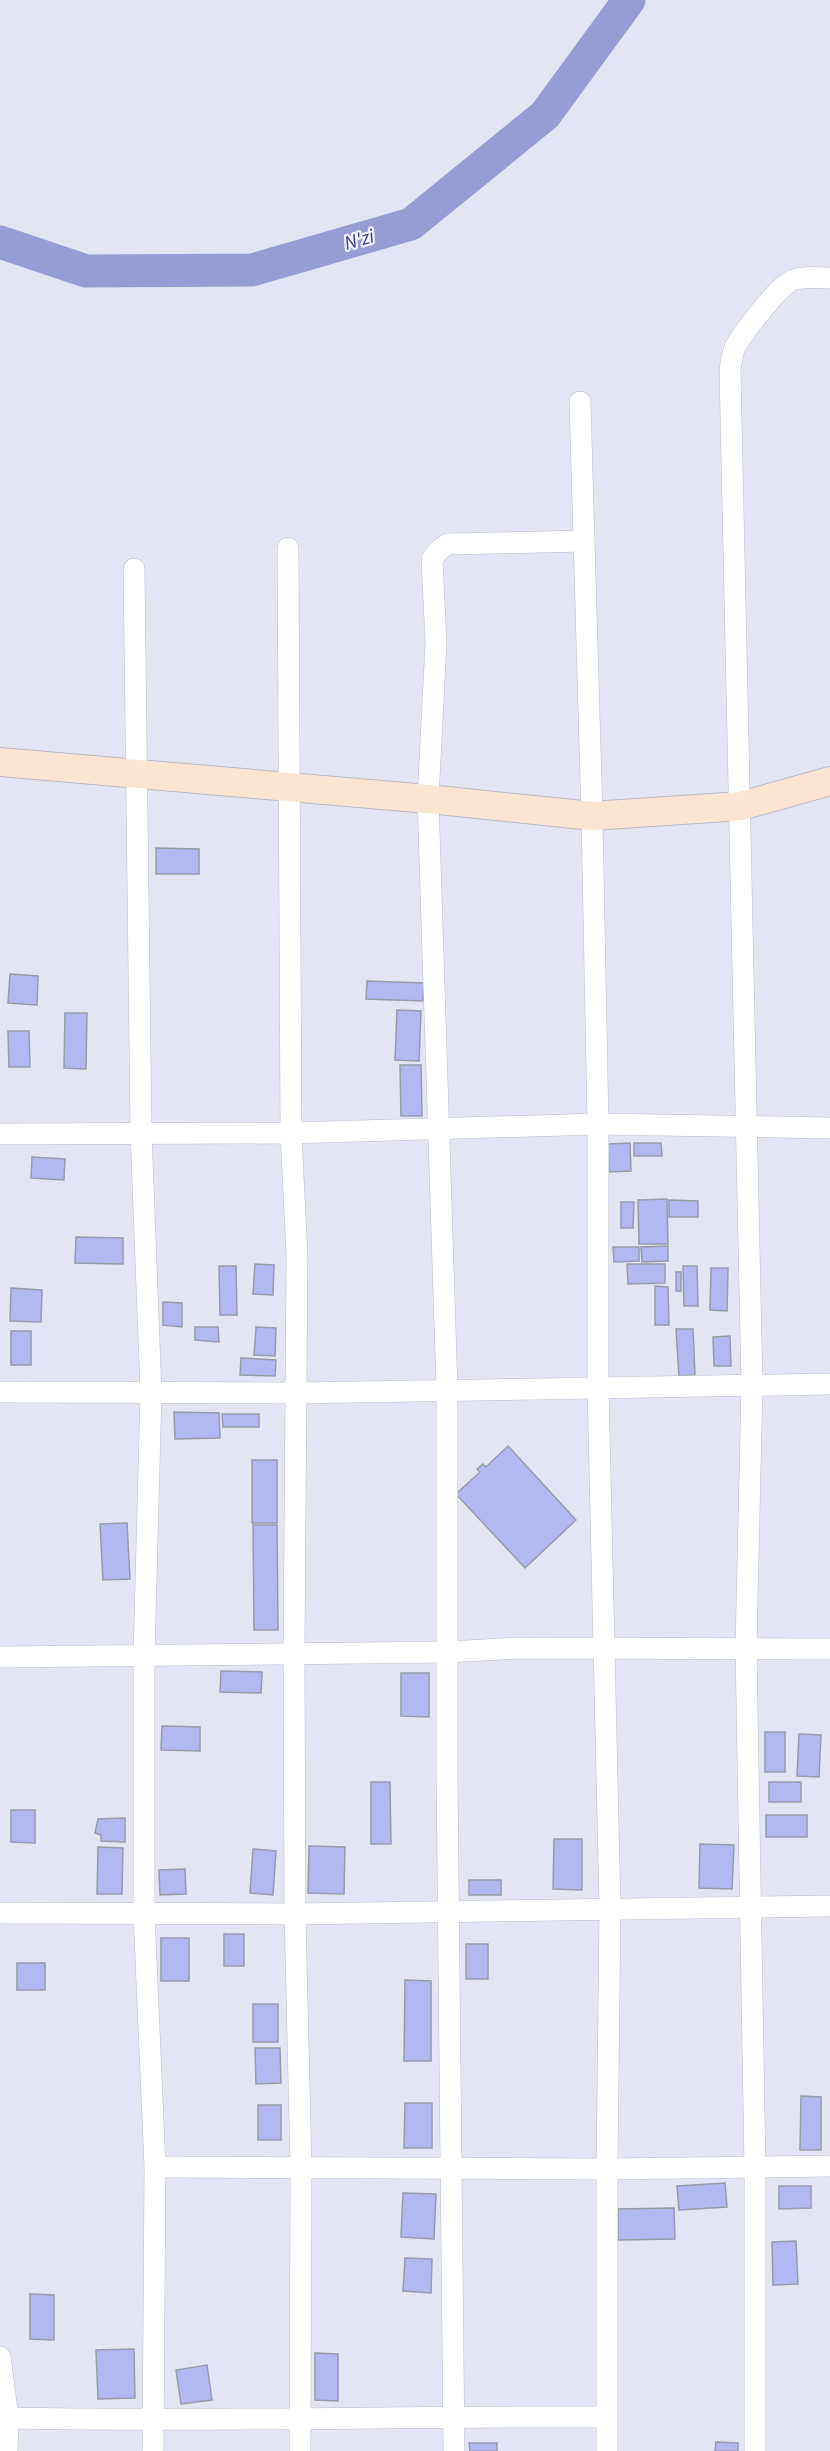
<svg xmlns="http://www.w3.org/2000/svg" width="830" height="2451" viewBox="0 0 830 2451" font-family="'Source Sans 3',sans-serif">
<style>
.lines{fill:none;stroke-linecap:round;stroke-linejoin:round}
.river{stroke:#979cd5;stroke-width:33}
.building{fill:#b3b8f3;stroke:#989aa8;stroke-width:1.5}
.minor-casing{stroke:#b9bac9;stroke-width:22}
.secondary-casing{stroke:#b9bac9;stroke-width:30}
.minor{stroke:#fff;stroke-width:21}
.secondary{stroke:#fce5d0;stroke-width:28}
.labels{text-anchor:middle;stroke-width:4.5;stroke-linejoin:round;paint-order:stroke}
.water-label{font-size:20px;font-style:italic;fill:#3f3e83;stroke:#f1f2ff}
</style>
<rect width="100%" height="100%" fill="#e3e5f4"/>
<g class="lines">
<path class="river" d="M0,242L86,271L252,270L411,224L545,115L629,0"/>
</g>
<g class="building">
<path d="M156,848L199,849V874H156Z"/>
<path d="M10,974L38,976L37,1005L8,1003Z"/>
<path d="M367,981L424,983L423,1001L366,999Z"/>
<path d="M397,1010L421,1011L419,1061L395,1060Z"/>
<path d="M65,1013H87L86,1069L64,1068Z"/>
<path d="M8,1031H29L30,1067H9Z"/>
<path d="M400,1065H421L422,1116H401Z"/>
<path d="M630,1143L631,1171L609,1172L608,1144Z"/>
<path d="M634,1143H661L662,1156H634Z"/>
<path d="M32,1157L65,1159L64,1180L31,1178Z"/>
<path d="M667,1199L668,1244H639L638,1200Z"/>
<path d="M669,1200L698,1201V1217H669Z"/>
<path d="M621,1202H634L633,1228H621Z"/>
<path d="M76,1237L123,1238V1264L75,1263Z"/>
<path d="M668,1246V1261L642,1262L641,1247Z"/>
<path d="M613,1247H639V1261L614,1262Z"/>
<path d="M255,1264L274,1265L273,1295L253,1294Z"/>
<path d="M627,1264H665V1283L628,1284Z"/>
<path d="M219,1266H236L237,1315H220Z"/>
<path d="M683,1266H697L698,1306H684Z"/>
<path d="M711,1268H728L727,1311L710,1310Z"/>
<rect x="676" y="1272" width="5" height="19"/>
<path d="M655,1286L668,1287L669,1325H655Z"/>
<path d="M11,1288L42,1290L41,1322L10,1321Z"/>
<path d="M163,1302L182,1303V1327L163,1325Z"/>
<path d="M195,1327H218L219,1342L195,1340Z"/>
<path d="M256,1327L276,1328L275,1356L254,1355Z"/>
<path d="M676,1329H693L695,1375L679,1376Z"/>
<rect x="11" y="1331" width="20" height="34"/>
<path d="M730,1336L731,1366H714L713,1337Z"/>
<path d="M241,1358L276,1360L275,1376L240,1375Z"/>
<path d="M174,1412L219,1413L220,1438L175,1439Z"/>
<path d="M222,1414H259V1427H223Z"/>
<path d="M508,1446L576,1520L525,1568L456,1494L480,1472L477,1469L483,1464L486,1467Z"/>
<rect x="252" y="1460" width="25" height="63"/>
<path d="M127,1523L130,1579L103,1580L100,1524Z"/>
<path d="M253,1525H277L278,1630H254Z"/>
<path d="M221,1671L262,1672L261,1693L220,1692Z"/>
<path d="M401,1673H429V1717L401,1716Z"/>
<path d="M162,1726L200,1727V1751L161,1750Z"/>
<rect x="765" y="1732" width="20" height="40"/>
<path d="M799,1734L821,1735L819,1777L797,1776Z"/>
<path d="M371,1782H390L391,1844H371Z"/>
<rect x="769" y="1782" width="32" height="20"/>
<path d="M11,1810H35V1843L11,1842Z"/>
<rect x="766" y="1815" width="41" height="22"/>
<path d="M125,1818V1842L101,1841V1835L95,1833L98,1819Z"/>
<path d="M554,1839H582V1890L553,1889Z"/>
<path d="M700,1844L734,1845L732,1889L699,1888Z"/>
<path d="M309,1846L345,1847L344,1894L308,1893Z"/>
<path d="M98,1847L123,1848L122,1894H97Z"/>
<path d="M253,1849L276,1851L273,1895L250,1893Z"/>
<path d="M185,1869L186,1894L160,1895L159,1870Z"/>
<rect x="469" y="1880" width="32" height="15"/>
<rect x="224" y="1934" width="20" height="32"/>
<rect x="161" y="1938" width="28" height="43"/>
<rect x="466" y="1944" width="22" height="35"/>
<rect x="17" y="1963" width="28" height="27"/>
<path d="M405,1980L431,1981V2061H404Z"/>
<rect x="253" y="2004" width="25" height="38"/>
<path d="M255,2048H280L281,2083L256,2084Z"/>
<path d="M801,2096L821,2097V2150H800Z"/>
<path d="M405,2103H432V2148H404Z"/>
<rect x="258" y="2105" width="23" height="35"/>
<path d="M725,2183L727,2207L679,2210L677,2186Z"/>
<path d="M779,2186H811V2208L779,2209Z"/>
<path d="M403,2193L436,2194L434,2239L401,2237Z"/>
<path d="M674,2208L675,2239L618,2240V2209Z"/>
<path d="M796,2241L798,2284L773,2285L772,2242Z"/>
<path d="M405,2258L432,2259L431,2293L403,2291Z"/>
<path d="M30,2294L54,2295V2340L30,2339Z"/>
<path d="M134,2349L135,2398L98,2399L96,2350Z"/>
<path d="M315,2353L338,2354V2401L315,2400Z"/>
<path d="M207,2365L212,2400L181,2404L176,2370Z"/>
<path d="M716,2442L738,2443V2451H715Z"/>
<path d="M469,2443H497V2451H470Z"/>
</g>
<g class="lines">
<defs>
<g id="minor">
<path d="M580,402L592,816L598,1124V1386L610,1908L607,2169V2451"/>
<path d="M288,548L291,1133L297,1256L294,1653L295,1914L301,2167L300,2451"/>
<path d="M134,569L141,1132L151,1392L144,1656V1913L155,2167L153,2451"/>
<path d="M0,1134L291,1133L598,1124L830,1128"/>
<path d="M0,1392L296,1393L830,1384"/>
<path d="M0,1657L448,1652L518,1648L830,1649"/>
<path d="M0,1913L295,1914L830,1906"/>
<path d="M155,2167L607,2169L830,2166"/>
<path d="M0,2357L8,2418L7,2451"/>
<path d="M8,2418C208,2422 407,2416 607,2417"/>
<path d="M454,2451L447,1777V1389L428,799L436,643L432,559L439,550L448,544L584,541"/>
<path d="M755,2451V2167L746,1647L752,1385L730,370C731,362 732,355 735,347C743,333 778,286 793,280C804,276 818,278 830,278"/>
</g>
<path id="secondary" d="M0,762L428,799L592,816L741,806L830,781"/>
</defs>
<use href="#minor" class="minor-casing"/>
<use href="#secondary" class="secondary-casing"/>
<use href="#minor" class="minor"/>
<use href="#secondary" class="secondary"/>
</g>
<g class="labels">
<g class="water-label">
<text transform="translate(359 239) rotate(-16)" y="7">N'zi</text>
</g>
</g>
</svg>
